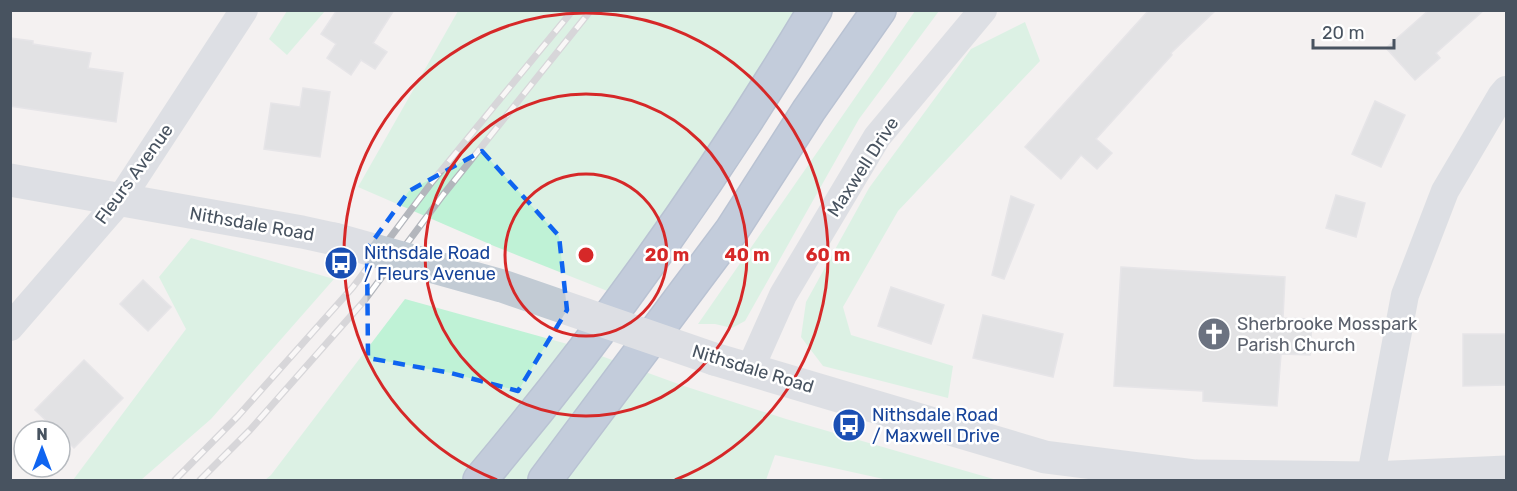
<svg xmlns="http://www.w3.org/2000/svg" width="1517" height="491" viewBox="0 0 1517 491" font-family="Rubik,sans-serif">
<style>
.green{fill:#bff2d6}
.building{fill:#cdd0d6;stroke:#d5d7dd;stroke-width:1.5}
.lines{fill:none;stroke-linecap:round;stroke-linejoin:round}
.motorway-casing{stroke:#728bae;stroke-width:36}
.minor{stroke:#c2cbd4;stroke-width:28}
.tertiary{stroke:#c2cbd4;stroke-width:33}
.motorway{stroke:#87a0c2;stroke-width:33}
.rail-casing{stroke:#b3b6bc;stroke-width:7}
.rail{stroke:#fff;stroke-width:4.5;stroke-dasharray:14;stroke-linecap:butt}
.tertiary-bridge{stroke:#c2cbd4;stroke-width:33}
.marked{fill:none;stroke:#0f64f0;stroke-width:4.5;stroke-dasharray:12 8;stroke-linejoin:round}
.ring{fill:none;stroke:#d62828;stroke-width:3}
.labels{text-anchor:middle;stroke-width:5;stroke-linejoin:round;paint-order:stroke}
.street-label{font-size:18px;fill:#485360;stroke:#fff}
.transit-label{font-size:18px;fill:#164399;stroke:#fff;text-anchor:start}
.worship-label{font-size:18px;fill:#5b616d;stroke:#fff;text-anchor:start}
.centre{fill:#d62828;stroke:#fff;stroke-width:3}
.ring-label{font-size:18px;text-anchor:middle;font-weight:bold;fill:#d62828;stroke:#fff;stroke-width:5;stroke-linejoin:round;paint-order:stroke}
</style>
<rect width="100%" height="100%" fill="#f4f1f1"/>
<g class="green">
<path d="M287,11H325L287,55L269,39Z"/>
<path d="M458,11H804L610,292L494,246L358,187Z"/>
<path d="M915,11H939L859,119L745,321L732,328L715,324H698Z"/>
<path d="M1025,22L1040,61L898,211L843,307L851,335L953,366L948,398L823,366L801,337L806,302L869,188L971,49Z"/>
<path d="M191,238L334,279L211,419L141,480H73L186,329L159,277Z"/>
<path d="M405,299L571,345L684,386L786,419L997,480H888L775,455L766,480H265L271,475Z"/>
</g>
<g class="building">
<path d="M337,10H394L373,43L387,52L375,69L361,60L351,75L327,58L336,44L321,34Z"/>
<path d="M1149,10H1216L1171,53L1172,55L1096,139L1112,153L1097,169L1081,155L1061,179L1025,147Z"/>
<path d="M1429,10H1484L1436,53L1440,58L1415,80L1386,48Z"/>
<path d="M10,38L33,41V44L91,53L88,68L123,73L116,122L10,106Z"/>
<path d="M303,88L330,92L320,157L264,149L271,103L300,107Z"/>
<path d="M1375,101L1405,115L1381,167L1352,154Z"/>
<path d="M1336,195L1365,203L1356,237L1326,228Z"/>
<path d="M1011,196L1034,205L1004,279L992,275Z"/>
<path d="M1121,267L1285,277L1283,318L1312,319L1310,355L1281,354L1277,406L1203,401V391L1114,386Z"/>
<path d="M143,280L171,307L148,331L120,304Z"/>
<path d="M891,287L944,305L931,344L878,326Z"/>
<path d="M983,315L1063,334L1053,377L973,358Z"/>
<path d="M1463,334H1506V385L1463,386Z"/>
<path d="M84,360L123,398L74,448L60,434V431H57L35,410Z"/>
</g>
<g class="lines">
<defs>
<g id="motorway">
<path d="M480,480C604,333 716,175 815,10"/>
<path d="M545,480L732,230L809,110L879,10"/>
</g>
</defs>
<use href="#motorway" class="motorway-casing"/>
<g class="minor">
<path d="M10,327L120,200L244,10"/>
<path d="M750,369L783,295L877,137L983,10"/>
<path d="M1370,480L1405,295L1445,191L1501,96L1506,90"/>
</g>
<g class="tertiary">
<path d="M10,180L302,232L334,239"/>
<path d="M714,359L1045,457L1196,476L1371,478L1506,472"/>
</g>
<use href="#motorway" class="motorway"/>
<defs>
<g id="rail">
<path d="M175,480L238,416L353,287L432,182L573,10"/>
<path d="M200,480L250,430L364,301L443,195L591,10"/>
</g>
</defs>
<use href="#rail" class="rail-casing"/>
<use href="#rail" class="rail"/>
<path class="tertiary-bridge" d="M334,239L502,286L714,359"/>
</g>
<path d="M0 0H1517V491H0ZM482,151L559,236L567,310L518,391L451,373L368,358L367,249L409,191Z" fill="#f4f1f1" fill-opacity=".55" fill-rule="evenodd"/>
<path class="marked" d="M482,151L559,236L567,310L518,391L451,373L368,358L367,249L409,191Z"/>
<g class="ring">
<circle cx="586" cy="255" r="81"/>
<circle cx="586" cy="255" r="161"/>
<path d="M497 480A242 242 0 1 1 675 480"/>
</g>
<defs>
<symbol id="bus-disc" viewBox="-11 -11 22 22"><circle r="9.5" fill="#1a4fb4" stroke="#fff"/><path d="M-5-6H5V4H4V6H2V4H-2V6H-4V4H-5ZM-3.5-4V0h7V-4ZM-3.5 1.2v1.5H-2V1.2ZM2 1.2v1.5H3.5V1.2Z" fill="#fff"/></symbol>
<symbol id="church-disc" viewBox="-11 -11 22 22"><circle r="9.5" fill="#6b7280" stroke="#fff"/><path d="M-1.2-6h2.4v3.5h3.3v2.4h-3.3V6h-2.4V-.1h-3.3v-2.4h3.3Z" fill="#fff"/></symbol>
</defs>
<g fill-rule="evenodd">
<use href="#bus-disc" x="322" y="244" width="38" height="38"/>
<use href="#church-disc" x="1195" y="315" width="38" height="38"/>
<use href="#bus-disc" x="830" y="406" width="38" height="38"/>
</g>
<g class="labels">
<g class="street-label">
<text transform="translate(863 167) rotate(-57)" y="6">Maxwell Drive</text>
<text transform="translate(134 174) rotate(-54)" y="6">Fleurs Avenue</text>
<text transform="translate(252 224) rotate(10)" y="6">Nithsdale Road</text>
<text transform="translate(753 369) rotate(17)" y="6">Nithsdale Road</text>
</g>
<g class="transit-label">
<text x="364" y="259">Nithsdale Road<tspan x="364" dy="21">/ Fleurs Avenue</tspan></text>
<text x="872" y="421">Nithsdale Road<tspan x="872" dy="21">/ Maxwell Drive</tspan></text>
</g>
<g class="worship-label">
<text x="1237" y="330">Sherbrooke Mosspark<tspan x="1237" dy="21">Parish Church</tspan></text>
</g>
</g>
<circle cx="586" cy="255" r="9" class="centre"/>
<g class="ring-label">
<text x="667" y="261">20 m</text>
<text x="747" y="261">40 m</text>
<text x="828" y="261">60 m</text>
</g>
<rect width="1517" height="491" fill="none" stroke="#485360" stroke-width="24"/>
<g transform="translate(42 449)"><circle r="28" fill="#ffffff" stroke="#b6babf" stroke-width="1.5"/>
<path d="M0-4.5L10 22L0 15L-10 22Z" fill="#0f64f0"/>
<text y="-9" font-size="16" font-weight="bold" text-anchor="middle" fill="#485360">N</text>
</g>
<path d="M1313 39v9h81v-9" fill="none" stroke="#485360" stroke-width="3"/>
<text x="1322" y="39" font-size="18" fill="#485360" stroke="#ffffff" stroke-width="4.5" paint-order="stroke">20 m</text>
</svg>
